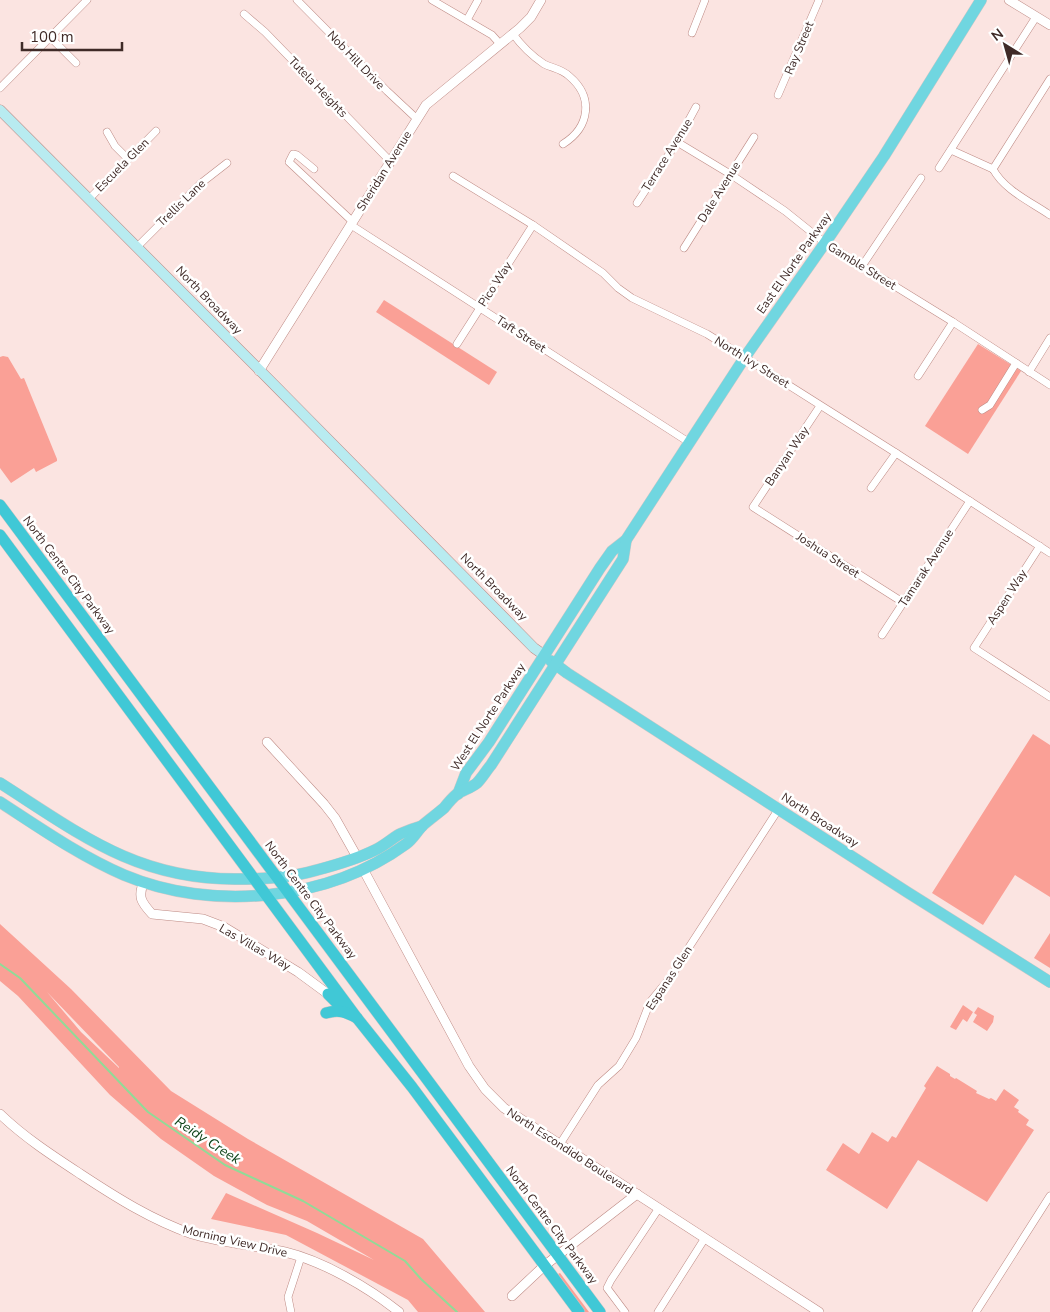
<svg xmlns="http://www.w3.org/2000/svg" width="1050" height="1312" viewBox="0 0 1050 1312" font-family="'Nunito Sans',sans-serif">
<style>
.green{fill:#faa096;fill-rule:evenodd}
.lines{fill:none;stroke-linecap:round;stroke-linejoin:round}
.stream{stroke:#90db97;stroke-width:2}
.minor-casing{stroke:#be8a84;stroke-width:8}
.tertiary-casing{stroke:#be8a84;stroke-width:10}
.secondary-casing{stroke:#be8a84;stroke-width:11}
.primary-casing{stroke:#cdc8c7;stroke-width:12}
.trunk-casing{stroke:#cdc8c7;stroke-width:12}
.minor{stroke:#fff;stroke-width:7}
.tertiary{stroke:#fff;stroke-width:9}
.secondary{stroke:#b8ebf0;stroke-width:10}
.primary{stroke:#70d6e0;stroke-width:11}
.trunk{stroke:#40c8d6;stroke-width:11}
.labels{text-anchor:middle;stroke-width:5;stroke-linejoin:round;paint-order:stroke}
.street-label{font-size:12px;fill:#3f2a27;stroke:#fff}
.water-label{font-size:14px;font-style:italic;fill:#0d4217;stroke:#fff}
</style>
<rect width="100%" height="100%" fill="#fbe4e1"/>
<g class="green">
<path d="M384,300L497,372L489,385L376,312Z"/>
<path d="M978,344L1021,371L968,454L925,426Z"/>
<path d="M3,356L8,357L21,379L24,378L57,459V461L36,472L34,468L11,483L0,468V357Z"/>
<path d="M1033,734L1050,745V897L1015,875L983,925L932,893Z"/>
<path d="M0,924L71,989L171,1091L248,1139L423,1239L485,1312H418L408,1300L286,1235L211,1219L226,1193L317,1233L374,1260L307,1221L267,1205L214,1176L161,1139L110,1095L18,996L0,981ZM47,992L119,1067V1068L81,1032Z"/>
<path d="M1050,933V968L1034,958Z"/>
<path d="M963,1005L973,1012L967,1022L963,1019L956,1030L950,1027Z"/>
<path d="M978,1007L994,1016L993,1022L987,1031L973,1022L977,1015L974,1013Z"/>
<path d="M937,1066L950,1074V1076L955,1079L956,1078L977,1091L976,1093L989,1099L991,1098L996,1101L1004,1089L1019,1100L1014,1107L1019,1110L1018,1112L1029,1120L1026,1125L1034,1130L987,1202L918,1160L887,1209L826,1170L843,1143L859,1154L872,1132L888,1142L892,1136L896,1138L926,1088L924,1086Z"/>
<path d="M560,1273L589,1312H583L558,1274Z"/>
</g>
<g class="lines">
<path class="stream" d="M0,964L20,978L148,1112L225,1165L303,1201L405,1261L421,1279L457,1312"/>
<defs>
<g id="minor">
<path d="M297,0L387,91L417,119"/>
<path d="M432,0L492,35L500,44"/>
<path d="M244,14L265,32L390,161"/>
<path d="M467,20L478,0"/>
<path d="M692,33L705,0"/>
<path d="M513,34C521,45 532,56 544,64C552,68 562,69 569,76C594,97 590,127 563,144"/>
<path d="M50,37L76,63"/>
<path d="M0,88L87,0"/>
<path d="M778,95L819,0"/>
<path d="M107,132L115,146L128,159"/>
<path d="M677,142L730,174L785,211L825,243L953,322L1050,385"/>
<path d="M951,150L993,169"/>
<path d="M939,168L1036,17"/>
<path d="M314,169L297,155L293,154L289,162L353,222"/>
<path d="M993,169L1050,79"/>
<path d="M993,169C1004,190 1031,202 1050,215"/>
<path d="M453,176L533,225L603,273L618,288L632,298L707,334L733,350L896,453L1050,553"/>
<path d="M89,199L156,131"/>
<path d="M637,203L677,142L696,107"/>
<path d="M351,225L690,443"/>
<path d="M137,247L200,184L227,163"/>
<path d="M684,248L754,137"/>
<path d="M862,266L921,178"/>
<path d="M457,344L533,225"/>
<path d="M1029,372L1050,338"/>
<path d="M918,376L953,322"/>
<path d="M820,406L753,507L904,603"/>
<path d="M982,410L990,405L1016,363"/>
<path d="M871,488L896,453"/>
<path d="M1040,546L974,648L1050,697"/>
<path d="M882,635L970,501"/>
<path d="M560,1144L598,1085L619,1066L636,1038L650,1002L673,974L682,958L778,810"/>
<path d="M291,1312L288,1297L301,1257"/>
<path d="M625,1312L607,1288L611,1280L659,1208"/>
<path d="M658,1312L705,1238"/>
<path d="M976,1312L1050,1196"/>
</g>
<g id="tertiary">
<path d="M1009,0L1050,25"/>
<path d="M259,371L426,105L520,28L531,17L541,0"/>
<path d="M267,742L324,804L335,818L357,857"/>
<path d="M363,869L469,1066L485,1089L504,1108L819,1312"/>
<path d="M144,882C137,897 142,903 152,914L203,919L224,927L298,972L328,994"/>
<path d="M0,1114C25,1138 53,1156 82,1175C117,1198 152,1220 192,1234C222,1243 254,1245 285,1252C323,1261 369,1288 399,1312"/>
<path d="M512,1296L544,1266L637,1194"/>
</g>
<path id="secondary" d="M0,110C179,288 357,468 534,648L544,655"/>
<g id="primary">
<path d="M551,661L567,673L907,892L1050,982"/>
<path d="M0,783C80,834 136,879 235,879C263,879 290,878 317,870C336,865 357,859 375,850C384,846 391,839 400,834C407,831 415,828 422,826"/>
<path d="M458,794L466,773L489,742L600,568L612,551L626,540L745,357L825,243L884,156L981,0"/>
<path d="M0,802C40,828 80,856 124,875C212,912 328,901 406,844C413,839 417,831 423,825C430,819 437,814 444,808C448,803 452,798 457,794C463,790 471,788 477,783C482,778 486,771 491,765L623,559L626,540"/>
</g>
<g id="trunk">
<path d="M0,505L600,1312"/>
<path d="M0,535L357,1018L412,1087L579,1312"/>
<path d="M328,994L346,1012"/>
<path d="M326,1013C339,1009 346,1012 357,1018"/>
</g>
</defs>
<use href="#minor" class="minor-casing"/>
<use href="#tertiary" class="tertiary-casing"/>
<use href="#secondary" class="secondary-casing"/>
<use href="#primary" class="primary-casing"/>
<use href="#trunk" class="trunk-casing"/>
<use href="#minor" class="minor"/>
<use href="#tertiary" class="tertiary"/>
<use href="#secondary" class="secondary"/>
<use href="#primary" class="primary"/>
<use href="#trunk" class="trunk"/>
</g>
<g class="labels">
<g class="street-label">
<text transform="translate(799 48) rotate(-67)" y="4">Ray Street</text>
<text transform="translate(356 60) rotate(46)" y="4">Nob Hill Drive</text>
<text transform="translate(318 87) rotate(46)" y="4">Tutela Heights</text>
<text transform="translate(667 155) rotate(-58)" y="4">Terrace Avenue</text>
<text transform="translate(122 165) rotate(-45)" y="4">Escuela Glen</text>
<text transform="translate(384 171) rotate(-58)" y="4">Sheridan Avenue</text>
<text transform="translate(719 192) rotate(-58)" y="4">Dale Avenue</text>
<text transform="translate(181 203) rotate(-44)" y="4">Trellis Lane</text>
<text transform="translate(794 263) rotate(-55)" y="4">East El Norte Parkway</text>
<text transform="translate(862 266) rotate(32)" y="4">Gamble Street</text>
<text transform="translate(495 284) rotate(-57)" y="4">Pico Way</text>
<text transform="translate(209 300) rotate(46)" y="4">North Broadway</text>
<text transform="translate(521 334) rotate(33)" y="4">Taft Street</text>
<text transform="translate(752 362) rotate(32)" y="4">North Ivy Street</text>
<text transform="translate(787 456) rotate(-56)" y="4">Banyan Way</text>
<text transform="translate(828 555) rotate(33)" y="4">Joshua Street</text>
<text transform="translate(926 568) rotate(-57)" y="4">Tamarak Avenue</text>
<text transform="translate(69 575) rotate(53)" y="4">North Centre City Parkway</text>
<text transform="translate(494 587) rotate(45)" y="4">North Broadway</text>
<text transform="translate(1007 597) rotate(-57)" y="4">Aspen Way</text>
<text transform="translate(488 717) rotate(-57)" y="4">West El Norte Parkway</text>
<text transform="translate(820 820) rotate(33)" y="4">North Broadway</text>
<text transform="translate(311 900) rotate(53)" y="4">North Centre City Parkway</text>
<text transform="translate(255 947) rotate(30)" y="4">Las Villas Way</text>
<text transform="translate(669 978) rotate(-57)" y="4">Espanas Glen</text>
<text transform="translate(570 1151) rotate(33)" y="4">North Escondido Boulevard</text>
<text transform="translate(552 1225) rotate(53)" y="4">North Centre City Parkway</text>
<text transform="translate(235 1241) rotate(13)" y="4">Morning View Drive</text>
</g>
<g class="water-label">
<text transform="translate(208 1140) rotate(33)" y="5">Reidy Creek</text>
</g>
</g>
<g transform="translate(1005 45) rotate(323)" stroke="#ffffff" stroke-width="4" paint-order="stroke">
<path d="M0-4L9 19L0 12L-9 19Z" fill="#3f2a27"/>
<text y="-8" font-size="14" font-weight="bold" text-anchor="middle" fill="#3f2a27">N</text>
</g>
<path d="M22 42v8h100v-8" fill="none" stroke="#3f2a27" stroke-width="2.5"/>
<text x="30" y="42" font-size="15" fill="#3f2a27" stroke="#ffffff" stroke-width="4" paint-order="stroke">100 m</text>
</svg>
